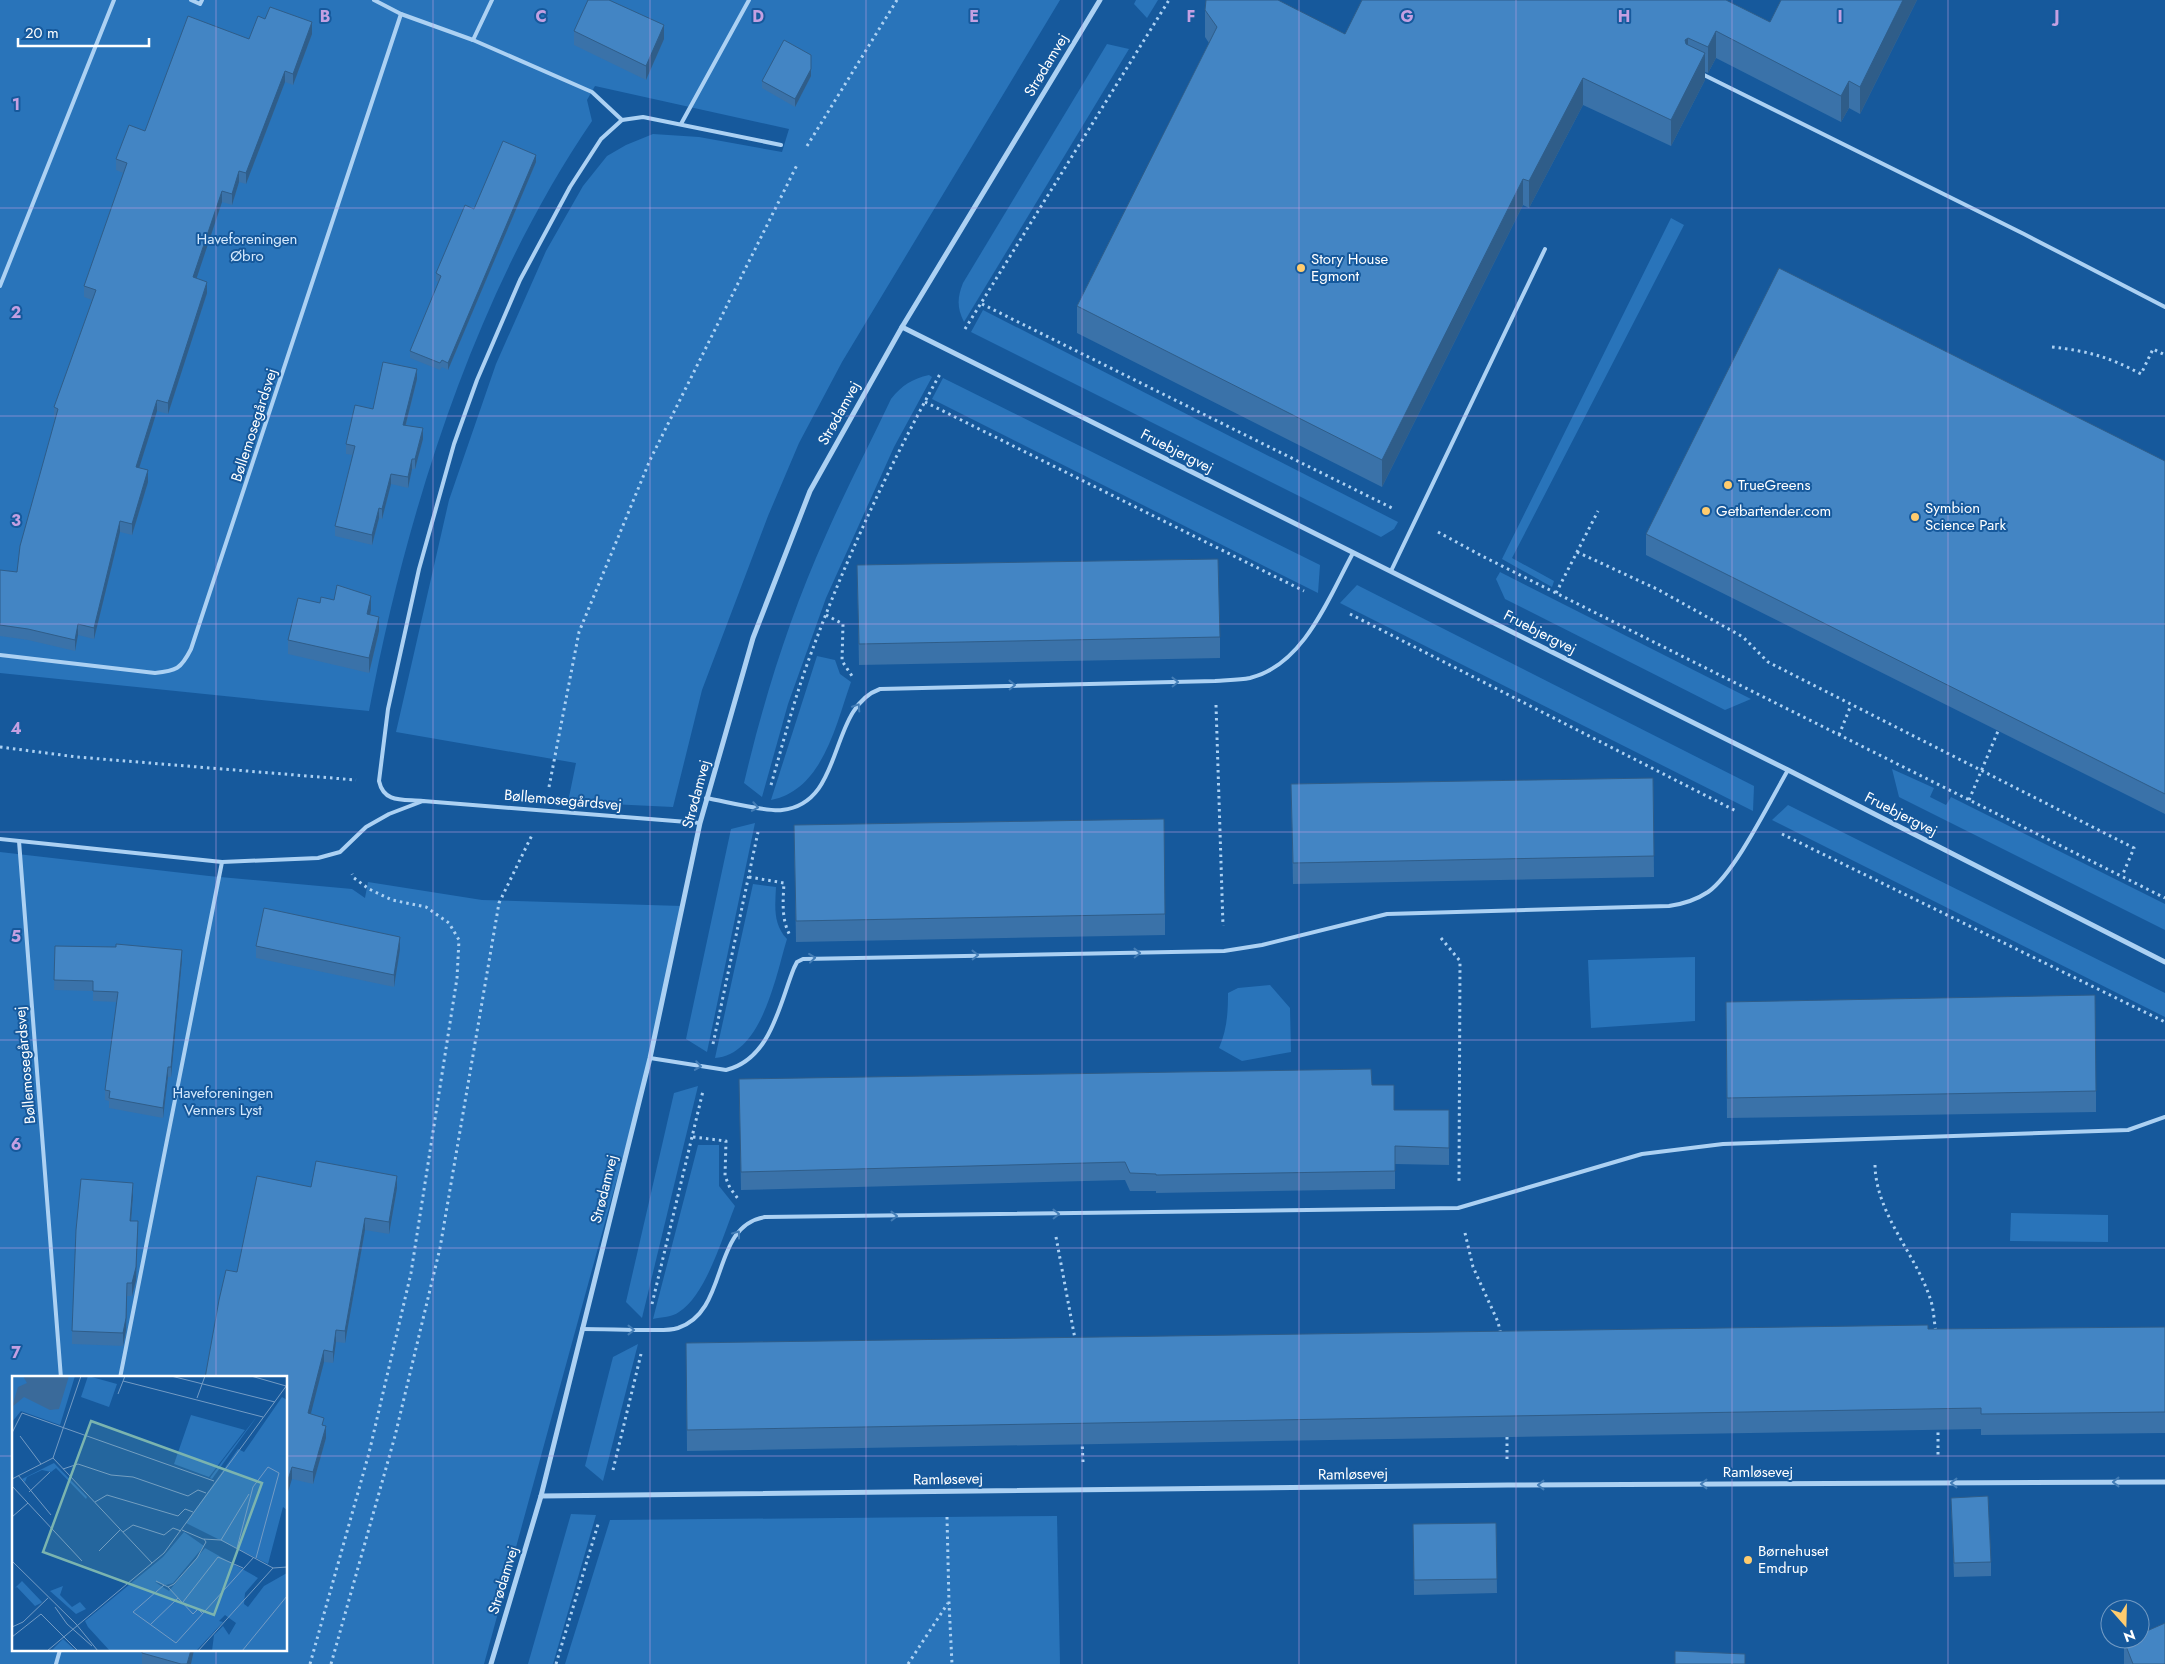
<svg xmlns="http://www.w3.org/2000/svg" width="2165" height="1664" viewBox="0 0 2165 1664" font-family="Jost,sans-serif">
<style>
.green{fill:#2974ba;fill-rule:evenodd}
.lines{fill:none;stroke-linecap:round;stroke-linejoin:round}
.path{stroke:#acd1f3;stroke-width:3;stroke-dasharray:2.5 4;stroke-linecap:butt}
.lane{stroke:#acd1f3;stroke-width:4}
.street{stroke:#acd1f3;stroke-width:5}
.wall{fill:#3a72a9}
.shaded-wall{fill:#2f5d89}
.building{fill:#4385c4;stroke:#2f5d89}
.oneway{stroke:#437db6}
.grid{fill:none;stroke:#c4a0e2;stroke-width:1;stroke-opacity:0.55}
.poi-dot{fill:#ffcc6e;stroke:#16599c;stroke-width:2}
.labels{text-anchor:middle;stroke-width:4;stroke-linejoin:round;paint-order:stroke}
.street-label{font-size:15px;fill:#fff;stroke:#16599c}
.park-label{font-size:15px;fill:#d4e9fd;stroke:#16599c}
.poi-label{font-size:15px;fill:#fff;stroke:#16599c;text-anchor:start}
.inset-road{fill:none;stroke:#739bc4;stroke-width:1}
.view{fill:#7bb4af;fill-opacity:0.15;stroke:#7bb4af;stroke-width:2.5}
.inset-edge{fill:none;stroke:#fff;stroke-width:2.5}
.grid-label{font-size:16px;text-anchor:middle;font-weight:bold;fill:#c4a0e2;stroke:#16599c;stroke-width:4;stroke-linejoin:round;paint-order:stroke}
</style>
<rect width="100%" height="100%" fill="#16599c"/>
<g class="green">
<path d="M0,0H1060L842,362L799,443L768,516L702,690L673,807L568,802L576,763L396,732L449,500L496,364L546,251L583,186L607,156L626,145L653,134L699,137L782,152L789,129L595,86L587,100L592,121C476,291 407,510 369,711L0,673Z"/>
<path d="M1136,0H1158L1147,18L1134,4Z"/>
<path d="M1107,44L1129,49L964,322C957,308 957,298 963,283Z"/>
<path d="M1671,218L1684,225L1512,558L1554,581L1552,587L1502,559Z"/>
<path d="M983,310L1398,522L1394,529L1381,537L971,332Z"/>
<path d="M929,375L932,377L894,447L826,598L788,704L762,797L744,783C764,698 790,615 826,535C846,489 870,444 891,399C902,385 912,379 929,375Z"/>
<path d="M943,378L1320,565L1318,593L932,399Z"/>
<path d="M1500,572L1751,699L1725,710L1505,599L1496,579Z"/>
<path d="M1357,585L1754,786L1753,811L1340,603Z"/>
<path d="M817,656L835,660L840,674L851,682C836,724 823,790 771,800Z"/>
<path d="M1892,769L1934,788L1930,797L1946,805L1951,797L2165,904V930L1899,797Z"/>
<path d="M1788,805L2165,993V1017L1772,820Z"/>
<path d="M755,823L707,1052L686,1039L731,829Z"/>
<path d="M0,852L209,876L352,889L365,898L368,882L482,900L682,906L650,1058L484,1664H0ZM14,1378H286V1650H14Z"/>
<path d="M753,884L776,887C775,907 773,924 787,939C776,975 762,1055 715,1058Z"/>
<path d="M1695,957V1021L1591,1028L1588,960Z"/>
<path d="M1270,985L1290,1008L1291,1052L1242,1061L1219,1048C1227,1030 1228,1013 1228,993L1238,988Z"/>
<path d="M698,1086L642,1318L626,1302L674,1093Z"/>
<path d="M698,1145H719V1186L735,1206C723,1236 706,1295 679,1312C672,1317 662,1317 653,1319Z"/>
<path d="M2011,1213L2108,1215V1242L2010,1241Z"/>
<path d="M638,1344L603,1481L585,1466L613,1357Z"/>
<path d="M571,1514L596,1515L553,1664H528Z"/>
<path d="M1057,1516L1060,1664H565L610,1520Z"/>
</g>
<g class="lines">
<g class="path">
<path d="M807,146L897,0"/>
<path d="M982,304L1392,508"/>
<path d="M965,329L1169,0"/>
<path d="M2052,347C2088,351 2109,357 2141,374L2153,349L2165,355"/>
<path d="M925,402L1304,591"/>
<path d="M1438,532L1482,556L2165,898"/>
<path d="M1577,552L1657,589L1743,637L1768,662L2134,848L2122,876"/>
<path d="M1556,593L1598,511"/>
<path d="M1350,614L1736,811"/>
<path d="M826,615L843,624L842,661L852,676"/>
<path d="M1216,705L1223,926"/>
<path d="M1839,735L1851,705"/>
<path d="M0,747L77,757L356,780"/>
<path d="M771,785C783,743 794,700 809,659C845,560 889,466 940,374"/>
<path d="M549,787L579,632L650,460L797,165"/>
<path d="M1969,800L1998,731"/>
<path d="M1782,834L2165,1022"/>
<path d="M749,877L784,883C783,901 781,921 791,937"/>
<path d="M1441,938L1460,961L1459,1182"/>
<path d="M713,1044L758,832"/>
<path d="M693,1137L726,1141L725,1176L730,1188L739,1200"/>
<path d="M1875,1165C1876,1214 1915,1253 1930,1298C1934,1309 1934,1322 1936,1333"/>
<path d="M1465,1233L1473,1267L1498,1322L1501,1335"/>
<path d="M1056,1237L1075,1339"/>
<path d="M652,1304L703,1091"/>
<path d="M1938,1426V1456"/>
<path d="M1082,1440L1083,1462"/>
<path d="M1507,1459V1433"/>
<path d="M613,1470L641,1354"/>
<path d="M947,1517L949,1603L952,1664"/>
<path d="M310,1664L369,1453L411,1273L457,978L459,940L449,923L426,907L392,900L369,889L354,878L352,874"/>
<path d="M331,1664L395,1436L440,1248L499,903L532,835"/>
<path d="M556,1664L599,1521"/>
<path d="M908,1664L948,1603"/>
</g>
<g class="lane">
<path d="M191,0L200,4L202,0"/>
<path d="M374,0L401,14L473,40L592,92L622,120"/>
<path d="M473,40L492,0"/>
<path d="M1700,73L2024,234L2165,307"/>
<path d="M681,124L749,0"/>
<path d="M0,286L114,0"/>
<path d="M1391,571L1545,249"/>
<path d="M0,655L155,673C176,671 181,669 191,649L401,14"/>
<path d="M706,798C724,801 766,812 782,810C846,803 827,708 880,689L1215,681C1227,680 1239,680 1250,678C1304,665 1329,597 1353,553"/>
<path d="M423,801C404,799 384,804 379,781L388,709L419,569L454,444L477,380L520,280L570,187L601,139L622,120L643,117L781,145"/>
<path d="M0,839L222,862L318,858L340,852L366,827L389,814L423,801L700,823"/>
<path d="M19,841L61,1378"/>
<path d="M650,1058L726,1070C771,1059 779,1005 794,968L797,962L803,959L1224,951L1262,945L1387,914L1669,906C1683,904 1696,900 1708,892C1735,873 1770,801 1788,770"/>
<path d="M582,1329C604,1329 625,1330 647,1330C657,1330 668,1331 678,1328C730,1311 710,1226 765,1217L1458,1208L1642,1154L1723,1144L2128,1130L2165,1117"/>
<path d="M120,1378L222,862"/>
<path d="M56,1664L60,1650"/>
</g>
<g class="street">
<path d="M902,327L1788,770L2165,962"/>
<path d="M541,1496L1508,1485L2165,1482"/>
<path d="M491,1664L541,1496L650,1058L700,823L753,638L810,491L902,327L1100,0"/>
</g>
</g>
<g class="wall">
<path d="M1917,0L1860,114L1849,108L1841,122L1716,58L1708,73L1705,72V80L1671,146L1583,105L1529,208L1523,205L1382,487L1077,333V306L1209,43L1205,37V10L1345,34L1770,22Z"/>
<path d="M574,31L664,39L646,80L574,45Z"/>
<path d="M312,34L293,85L285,82L246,184L239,182L232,205L222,202L196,279L207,293L168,414L157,411L139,468L148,482L132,535L120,532L94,639L78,635L75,651L28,640L0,636V570L17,572L56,419H54V407L92,300L84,297V286L123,173L116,170V159L145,131L249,39Z"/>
<path d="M811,76L795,107L762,88V81Z"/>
<path d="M536,162L448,370L442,367L440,370L410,358V351L439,282L436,281V273L474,209Z"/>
<path d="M417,379L406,425L423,439L415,469H412L408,488L391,484L382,519L379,518L372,545L335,536V526L353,455L346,454V444L373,409Z"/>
<path d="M2165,461V814L1646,555V534Z"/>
<path d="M857,565L1220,637V658L859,665Z"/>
<path d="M320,603L371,610L370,614L379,631L369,673L288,654V640Z"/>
<path d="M1653,778L1654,877L1293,884L1291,784Z"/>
<path d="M794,825L1165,914V935L796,942Z"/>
<path d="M55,946L182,960L171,1077H168L163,1118L109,1108V1101L105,1100V1090L117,1002L93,1001V991L54,990Z"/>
<path d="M256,946L400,949L394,987L256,958Z"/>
<path d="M1726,1002L2096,1091V1112L1727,1118Z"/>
<path d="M739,1079L1372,1085L1394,1110H1449V1165L1395,1164V1189L1156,1193V1191H1130L1125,1180L741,1190Z"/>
<path d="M311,1187L397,1188L389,1234L365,1230L345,1343L336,1342L333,1363L324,1362L310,1414L324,1426L326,1438L313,1484L292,1479L237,1272Z"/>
<path d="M133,1195L131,1221L138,1234L136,1280L132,1296H127L126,1330L123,1346L72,1344V1331Z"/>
<path d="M2165,1327V1433L1981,1435V1429L687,1451L686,1343Z"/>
<path d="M1951,1498L1991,1562V1576L1954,1577Z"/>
<path d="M1496,1523L1497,1593L1414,1595L1413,1524Z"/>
<path d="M2124,1641L2165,1664H2124Z"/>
<path d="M142,1653L191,1664H142Z"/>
</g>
<g class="shaded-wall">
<path d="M1903,0H1917L1860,114V87Z"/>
<path d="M312,22V34L293,85V74Z"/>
<path d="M664,25V39L646,80V66Z"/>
<path d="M1716,31V58L1708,73V47Z"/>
<path d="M1688,38V64L1685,40Z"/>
<path d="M1705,53V80L1671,146V120Z"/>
<path d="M811,69V76L795,107V99Z"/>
<path d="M285,71V82L246,184V173Z"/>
<path d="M1583,78V105L1529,208V181Z"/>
<path d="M1849,81V108L1841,122V96Z"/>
<path d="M536,155V162L448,370V363Z"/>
<path d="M239,171V182L232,205V194Z"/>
<path d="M1523,179V205L1382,487V460Z"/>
<path d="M222,191V202L193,289V277Z"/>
<path d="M207,282V293L168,414V403Z"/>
<path d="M417,369V379L403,435V425Z"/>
<path d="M157,400V411L136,478V467Z"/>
<path d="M423,428V439L415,469V459Z"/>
<path d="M412,459V469L408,488V477Z"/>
<path d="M148,470V482L132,535V524Z"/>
<path d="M391,474V484L382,519V509Z"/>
<path d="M379,508V518L372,545V535Z"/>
<path d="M120,521V532L94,639V628Z"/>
<path d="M371,596V610L367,628V614Z"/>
<path d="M379,617V631L369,673V658Z"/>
<path d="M78,624V635L75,651V640Z"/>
<path d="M400,937V949L394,987V975Z"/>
<path d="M182,950V960L171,1077V1067Z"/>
<path d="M168,1067V1077L163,1118V1108Z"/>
<path d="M397,1176V1188L389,1234V1222Z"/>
<path d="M133,1183V1195L130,1234V1221Z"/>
<path d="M365,1218V1230L345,1343V1331Z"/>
<path d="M138,1221L136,1280L132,1296V1283Z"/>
<path d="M127,1296L126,1330L123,1346V1333Z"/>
<path d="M336,1330V1342L333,1363V1352Z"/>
<path d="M324,1350V1362L308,1425V1413Z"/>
<path d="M326,1426V1438L313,1484V1472Z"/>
<path d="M292,1467V1479L286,1498V1486Z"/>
<path d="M191,1650H194L191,1664H187Z"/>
</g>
<g class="building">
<path d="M588,0H609L664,25L646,66L574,31Z"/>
<path d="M1206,0H1278L1345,34L1362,0H1726L1770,22L1781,0H1903L1860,87L1849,81L1841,96L1716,31L1708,47L1688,38L1685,40L1686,44L1705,53L1671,120L1583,78L1529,181L1523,179L1382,460L1077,306L1217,27L1205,10Z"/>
<path d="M270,7L312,22L293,74L285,71L246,173L239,171L232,194L222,191L193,277L207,282L168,403L157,400L136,467L148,470L132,524L120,521L94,628L78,624L75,640L28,629L0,625V570L17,572L20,546L58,409L54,407L96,290L84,286L127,163L116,159L129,125L145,131L188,16L249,39L258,16L265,19Z"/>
<path d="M784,40L811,55V69L795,99L762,81Z"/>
<path d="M503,141L536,155L448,363L442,360L440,363L410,351L441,276L436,273L465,205L474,209Z"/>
<path d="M1779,268L2165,461V794L1646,534Z"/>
<path d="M383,362L417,369L403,425L423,428L415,459H412L408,477L391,474L382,509L379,508L372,535L335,526L355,446L346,444L355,405L373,409Z"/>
<path d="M1218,559L1220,637L859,644L857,565Z"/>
<path d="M337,585L371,596L367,614L379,617L369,658L288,640L298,598L320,603L321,597L334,600Z"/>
<path d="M1653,778L1654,856L1293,863L1291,784Z"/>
<path d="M1164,819L1165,914L796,921L794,825Z"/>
<path d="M264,908L400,937L394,975L256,946Z"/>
<path d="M116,944L182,950L171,1067H168L163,1108L109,1098L110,1091L105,1090L118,992L93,991V981L54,980L55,946L116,947Z"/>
<path d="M2095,995L2096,1091L1727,1098L1726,1002Z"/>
<path d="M1371,1069L1372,1085H1394V1110H1449V1148L1395,1146V1171L1156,1175V1174L1130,1173L1125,1162L741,1172L739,1079Z"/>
<path d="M316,1161L397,1176L389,1222L365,1218L345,1331L336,1330L333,1352L324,1350L308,1413L324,1418L322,1425L326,1426L313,1472L292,1467L286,1486V1378H205L219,1300L226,1270L237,1272L257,1176L311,1187Z"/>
<path d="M81,1179L133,1183L130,1221H138L136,1267L132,1283H127L126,1318L123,1333L72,1331L76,1230Z"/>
<path d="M1928,1325V1329L2165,1327V1412L1981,1414V1408L687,1430L686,1343Z"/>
<path d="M1988,1496L1991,1562L1954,1563L1951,1498Z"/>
<path d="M1496,1523L1497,1579L1414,1580L1413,1524Z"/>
<path d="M2165,1623V1664H2133L2124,1641L2130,1639H2140V1634Z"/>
<path d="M142,1650H191L187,1664H181L142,1653Z"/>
<path d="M1675,1651L1745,1654V1664H1675Z"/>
</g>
<defs><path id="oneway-chevron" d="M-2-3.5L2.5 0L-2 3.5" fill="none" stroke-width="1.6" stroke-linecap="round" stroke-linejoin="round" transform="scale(1.25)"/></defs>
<g class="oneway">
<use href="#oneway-chevron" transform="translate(1175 682) rotate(-1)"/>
<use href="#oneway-chevron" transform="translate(1012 685) rotate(-1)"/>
<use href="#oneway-chevron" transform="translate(857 707) rotate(-57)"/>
<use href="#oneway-chevron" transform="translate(755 807) rotate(10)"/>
<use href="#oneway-chevron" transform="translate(1137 953) rotate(-1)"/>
<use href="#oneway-chevron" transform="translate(975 955) rotate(-1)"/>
<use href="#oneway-chevron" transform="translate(812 958) rotate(-6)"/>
<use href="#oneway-chevron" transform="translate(698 1066) rotate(9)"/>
<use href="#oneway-chevron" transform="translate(1056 1214) rotate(-1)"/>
<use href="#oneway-chevron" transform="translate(894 1216) rotate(-1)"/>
<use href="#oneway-chevron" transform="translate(737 1234) rotate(-54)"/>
<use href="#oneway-chevron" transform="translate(631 1330)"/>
<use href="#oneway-chevron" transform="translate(2116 1482) rotate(180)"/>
<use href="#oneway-chevron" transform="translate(1954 1483) rotate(180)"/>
<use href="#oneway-chevron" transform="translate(1704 1484) rotate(180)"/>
<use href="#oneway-chevron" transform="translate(1541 1485) rotate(180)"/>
</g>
<path class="grid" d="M216,0V1378M433,0V1664M650,0V1664M866,0V1664M1082,0V1664M1299,0V1664M1516,0V1664M1732,0V1664M1948,0V1664M0,208H2165M0,416H2165M0,624H2165M0,832H2165M0,1040H2165M0,1248H2165M0,1456H14M286,1456H2165M216,1650V1664"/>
<g class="poi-dot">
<circle cx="1301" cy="268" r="5"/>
<circle cx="1728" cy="485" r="5"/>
<circle cx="1706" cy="511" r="5"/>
<circle cx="1915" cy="517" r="5"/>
<circle cx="1748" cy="1560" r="5"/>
</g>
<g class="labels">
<g class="street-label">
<text transform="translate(1046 65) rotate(-59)" y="5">Strødamvej</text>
<text transform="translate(839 413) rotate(-61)" y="5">Strødamvej</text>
<text transform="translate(254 425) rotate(-72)" y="5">Bøllemosegårdsvej</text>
<text transform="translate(1177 451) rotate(27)" y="5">Fruebjergvej</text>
<text transform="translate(1540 632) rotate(27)" y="5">Fruebjergvej</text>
<text transform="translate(696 794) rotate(-75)" y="5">Strødamvej</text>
<text transform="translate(563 800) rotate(5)" y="5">Bøllemosegårdsvej</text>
<text transform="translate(1901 814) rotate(27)" y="5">Fruebjergvej</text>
<text transform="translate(25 1065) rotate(-95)" y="5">Bøllemosegårdsvej</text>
<text transform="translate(604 1189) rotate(-76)" y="5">Strødamvej</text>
<text x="1758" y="1477">Ramløsevej</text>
<text transform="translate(1353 1474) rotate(-1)" y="5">Ramløsevej</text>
<text transform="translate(948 1479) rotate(-1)" y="5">Ramløsevej</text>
<text transform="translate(503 1580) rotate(-73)" y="5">Strødamvej</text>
</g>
<g class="park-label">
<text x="247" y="244">Haveforeningen<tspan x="247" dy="17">Øbro</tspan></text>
<text x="223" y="1098">Haveforeningen<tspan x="223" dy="17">Venners Lyst</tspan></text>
</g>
<g class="poi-label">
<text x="1311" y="264">Story House<tspan x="1311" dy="17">Egmont</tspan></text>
<text x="1738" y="490">TrueGreens</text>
<text x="1925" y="513">Symbion<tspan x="1925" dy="17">Science Park</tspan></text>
<text x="1716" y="516">Getbartender.com</text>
<text x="1758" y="1556">Børnehuset<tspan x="1758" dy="17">Emdrup</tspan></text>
</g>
</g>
<g transform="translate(12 1376)">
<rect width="275" height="275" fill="#16599c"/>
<path d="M0,0H63L48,49L9,35L0,46ZM76,0L105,8L97,31L69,21ZM270,21L275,24V134L271,131L256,188L174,147L226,73L232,76ZM179,39L233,54L197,101L162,88ZM246,39L200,103L198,102L212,83ZM42,87L75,121L74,123L44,92L39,96L30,94L15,101L13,106L10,103ZM172,156L192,170L161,207L154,209L143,206L157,215L193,172L246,202L233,217L232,228L236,231L252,210L275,197V275H200L202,259L211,250L217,259L224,247L213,239L207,245L211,246L184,275H98L76,251L73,245L151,181ZM10,205L30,226L29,227L23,230L5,211L3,212ZM51,210L48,219L60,231L68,226L74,233L64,238L38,215ZM51,263L64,275H39Z" fill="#2974ba"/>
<path d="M11,0H57L47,33L38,34L12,21L0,31L6,11L15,7Z" fill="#3a6a9a"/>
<path class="inset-road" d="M159,0L263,26M239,0L274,10M111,5L251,41M106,18L113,0M185,22L193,0M0,57L10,37L202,105M8,60L29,88M41,82L140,187M41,82L69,0M51,93L66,88L99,99L121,101L176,120L186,114L194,117M6,99L39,139M0,103L41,82M0,110L70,185M17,116L38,96M83,126L95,119L166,140L173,133L181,136M0,141L16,127M170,154L191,163L209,164L261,192M111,156L121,149L152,159L161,152L169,155M209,164L237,118M225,172L241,111L256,91L267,97L244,182M87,175L108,154M0,185L64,248L86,275M144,205L156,211L162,208L185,182L194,166L192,163M152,209L121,236L164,267L242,181M156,211L181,238L186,233L191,238M171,226L206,181L231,192M43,231L55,248L80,270M138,249L166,222M0,251L11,246L36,222M0,261L29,238L66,275M35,275L152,177L275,9M186,275L261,192L275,191M230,275L275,220"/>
<path class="view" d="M79,45L250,107L202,239L31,176Z"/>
<rect width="275" height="275" class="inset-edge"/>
</g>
<g class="grid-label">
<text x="325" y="22">B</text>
<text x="541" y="22">C</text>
<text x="758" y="22">D</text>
<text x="974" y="22">E</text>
<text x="1191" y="22">F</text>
<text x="1407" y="22">G</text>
<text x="1624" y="22">H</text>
<text x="1840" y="22">I</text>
<text x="2057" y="22">J</text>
<text x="16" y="110">1</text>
<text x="16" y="318">2</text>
<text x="16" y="526">3</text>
<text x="16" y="734">4</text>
<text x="16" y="942">5</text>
<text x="16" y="1150">6</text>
<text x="16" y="1358">7</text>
</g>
<g transform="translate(2125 1624) rotate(160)"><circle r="24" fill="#16599c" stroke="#739bc4"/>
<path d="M0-4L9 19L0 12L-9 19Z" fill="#ffcc6e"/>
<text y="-8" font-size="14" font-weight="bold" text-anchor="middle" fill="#ffffff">N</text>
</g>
<path d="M18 38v8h131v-8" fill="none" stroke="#ffffff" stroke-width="2.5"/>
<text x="25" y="38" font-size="15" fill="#ffffff" stroke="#16599c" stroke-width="4" paint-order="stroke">20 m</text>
</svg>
